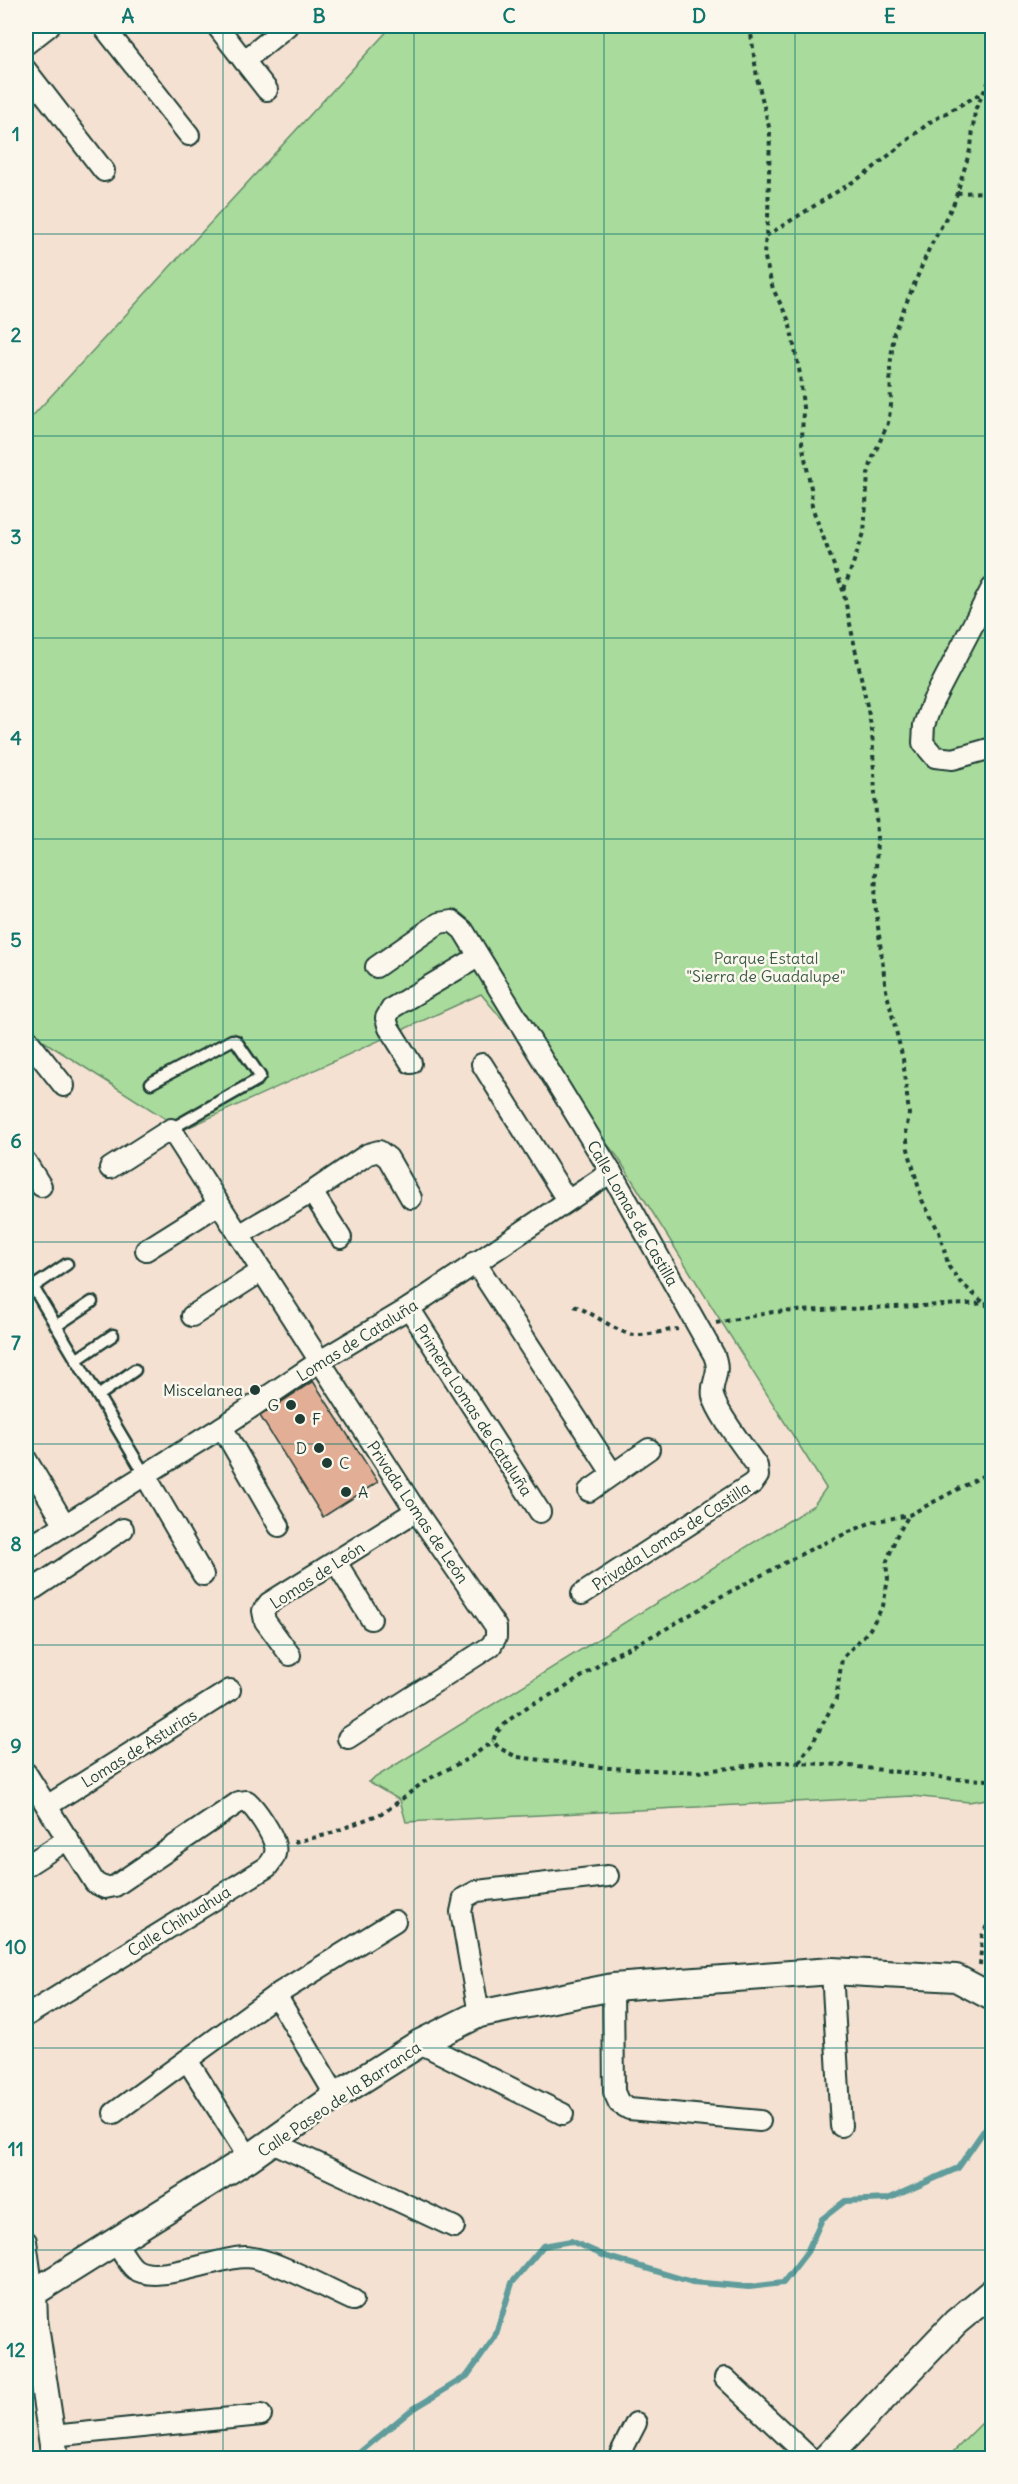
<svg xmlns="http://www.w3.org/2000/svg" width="1018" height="2484" viewBox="0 0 1018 2484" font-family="Delius,sans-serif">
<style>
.green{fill:#a9db9c;stroke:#648c68;stroke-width:1.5}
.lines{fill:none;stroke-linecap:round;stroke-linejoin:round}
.stream{stroke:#5f9c9b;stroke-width:6}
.building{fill:#e3ae96;stroke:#1f3d34;stroke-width:1.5}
.service-casing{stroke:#1f3d34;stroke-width:15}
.minor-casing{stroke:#1f3d34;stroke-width:24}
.tertiary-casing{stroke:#1f3d34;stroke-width:30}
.path{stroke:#1f3d34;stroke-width:4;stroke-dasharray:4.5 4.5;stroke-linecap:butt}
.service{stroke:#fbf7ec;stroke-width:10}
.minor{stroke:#fbf7ec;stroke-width:20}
.tertiary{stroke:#fbf7ec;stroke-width:26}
.grid{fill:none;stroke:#0f766e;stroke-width:1.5;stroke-opacity:0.55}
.poi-dot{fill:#1f3d34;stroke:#fbf7ec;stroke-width:2}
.labels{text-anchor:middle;stroke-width:5;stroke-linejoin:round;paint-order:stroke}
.park-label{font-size:16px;fill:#3b5d49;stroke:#fbf7ec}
.street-label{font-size:16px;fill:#1f3d34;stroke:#fbf7ec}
.poi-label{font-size:16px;fill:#1f3d34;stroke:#fbf7ec;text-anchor:end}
.neatline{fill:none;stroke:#0f766e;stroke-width:2}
.grid-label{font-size:20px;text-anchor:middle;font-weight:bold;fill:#0f766e}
</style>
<rect width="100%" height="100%" fill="#f4e1d2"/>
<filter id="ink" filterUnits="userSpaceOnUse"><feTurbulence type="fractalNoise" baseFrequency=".0167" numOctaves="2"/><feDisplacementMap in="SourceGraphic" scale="12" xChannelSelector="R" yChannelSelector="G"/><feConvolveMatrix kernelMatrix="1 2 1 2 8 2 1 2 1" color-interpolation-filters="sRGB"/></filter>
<g filter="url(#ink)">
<g class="green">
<path d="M392,26H992V1798L969,1802L912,1796L406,1822L400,1800L368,1782L814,1505L826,1488L617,1156L481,994L183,1130L26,1030V423Z"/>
<path d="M992,2413V2458H948L953,2452Z"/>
</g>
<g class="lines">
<path class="stream" d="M353,2458L410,2411L467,2376L495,2337L512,2283L543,2246L571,2241L605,2256L692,2282L749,2287L783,2283L807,2252L822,2219L845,2201L888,2199L958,2168L992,2119"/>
</g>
<path class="building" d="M313,1381L378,1482L323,1517L260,1416Z"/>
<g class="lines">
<defs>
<g id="service">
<path d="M151,1083L232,1040L236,1041L260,1076L257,1080L171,1129"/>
<path d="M67,1264L33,1287L145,1475"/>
<path d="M56,1326L92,1302"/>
<path d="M76,1360L113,1335"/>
<path d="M98,1396L135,1370"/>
</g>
<g id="minor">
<path d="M103,26L189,135"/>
<path d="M217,26L267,90"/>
<path d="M26,44L49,26"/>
<path d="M244,61L287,26"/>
<path d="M26,70L104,171"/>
<path d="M992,588L932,703L924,725L923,743L935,757L953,759L992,748"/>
<path d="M376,967L439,923L452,921L463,930L611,1172L714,1355C722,1375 710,1381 713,1396C717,1413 746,1450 757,1466L758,1476L753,1483L582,1594"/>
<path d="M26,1038L64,1086"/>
<path d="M411,1063L389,1028L386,1018L392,1008L478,957"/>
<path d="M482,1064L567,1200"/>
<path d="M26,1162L41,1186"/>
<path d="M110,1168L171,1129L416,1511L496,1627V1637L491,1646L348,1738"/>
<path d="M312,1192L341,1238"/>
<path d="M239,1235L312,1192L368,1154L379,1151L388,1158L411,1198"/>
<path d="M146,1250L219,1204"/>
<path d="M475,1262L612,1473"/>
<path d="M409,1308L540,1512"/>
<path d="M192,1316L262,1271"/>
<path d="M222,1427L279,1526"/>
<path d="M26,1459L65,1525"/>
<path d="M145,1475L203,1575"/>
<path d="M589,1491L649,1449"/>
<path d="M26,1549L222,1427L320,1361L409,1308L611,1172"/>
<path d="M336,1562L371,1619"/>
<path d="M26,1594L123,1529"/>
<path d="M290,1655L265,1621L263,1611L269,1603L416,1511"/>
<path d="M26,1773L95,1883L105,1888L115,1886L239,1802L247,1801C256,1809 273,1834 275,1846C277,1855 272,1861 267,1867L26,2016"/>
<path d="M47,1806L230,1690"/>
<path d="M26,1866L68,1839"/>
<path d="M832,1971L841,2126"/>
<path d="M613,1987L614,2092L619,2103L629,2109L760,2121"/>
<path d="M276,1995L336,2096"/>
<path d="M479,2014L461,1912L464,1898L477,1891L608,1876"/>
<path d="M420,2043L563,2114"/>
<path d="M187,2060L249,2158"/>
<path d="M114,2113L276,1995L395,1921"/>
<path d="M272,2142L454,2227"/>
<path d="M26,2241L33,2293L26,2295"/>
<path d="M116,2243C121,2250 128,2264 135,2269C157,2285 219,2257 245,2257C272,2258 326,2288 353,2300"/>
<path d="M725,2378L810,2458"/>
<path d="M52,2436L261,2415"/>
<path d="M618,2458L636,2423"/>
</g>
<g id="tertiary">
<path d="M55,2458L34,2320L33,2293L249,2158L336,2096L420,2043L479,2014L613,1987L832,1971L956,1978L992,1997"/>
<path d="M826,2458L956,2322L992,2292"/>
</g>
</defs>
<use href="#service" class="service-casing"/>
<use href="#minor" class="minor-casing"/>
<use href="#tertiary" class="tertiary-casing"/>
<g class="path">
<path d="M750,26L757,78L770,131L768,219L764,254L773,289L789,321L800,374L803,408L802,443L811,488L812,507L843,590L872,730L877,836L875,903L886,990L903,1059L909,1114L906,1131L908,1149L922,1200L939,1232L949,1267L960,1282L992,1310"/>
<path d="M957,193L992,192"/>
<path d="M766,236L867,173L930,122L982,93"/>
<path d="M844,589L864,533L868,474L873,457L888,423L891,405L890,368L894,332L929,249L954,203L971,147L975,110L992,75"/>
<path d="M574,1306C593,1312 618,1334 635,1335C648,1336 665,1330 678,1329"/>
<path d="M716,1323L773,1312L992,1303"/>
<path d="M992,1471L909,1515L872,1522L813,1548L720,1597L664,1630L614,1655L563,1689L530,1705L509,1720L496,1733L493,1741L499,1748L517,1757L609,1768L697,1772L780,1762L842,1765L955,1779L992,1780"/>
<path d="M799,1762L813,1742L836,1699L842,1659L870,1629L883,1606L888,1579L886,1564L896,1537L909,1515"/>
<path d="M294,1842L326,1835L385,1812L425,1781L471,1757L493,1741"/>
<path d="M980,1965L982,1936L992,1915"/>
</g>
<use href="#service" class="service"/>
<use href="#minor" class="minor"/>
<use href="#tertiary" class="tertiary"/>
</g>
</g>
<path class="grid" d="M223,26V2458M414,26V2458M604,26V2458M795,26V2458M26,234H992M26,436H992M26,638H992M26,839H992M26,1040H992M26,1242H992M26,1444H992M26,1645H992M26,1846H992M26,2048H992M26,2250H992"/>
<g class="poi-dot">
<circle cx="255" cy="1390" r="6"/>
<circle cx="291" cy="1405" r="6"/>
<circle cx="300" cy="1419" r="6"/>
<circle cx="319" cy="1448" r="6"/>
<circle cx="327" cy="1463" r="6"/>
<circle cx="346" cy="1492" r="6"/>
</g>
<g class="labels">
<g class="park-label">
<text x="766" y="964">Parque Estatal<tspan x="766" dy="18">"Sierra de Guadalupe"</tspan></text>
</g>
<g class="street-label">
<text transform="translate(633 1213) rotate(60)" y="6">Calle Lomas de Castilla</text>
<text transform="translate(357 1340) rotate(-32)" y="6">Lomas de Cataluña</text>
<text transform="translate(474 1410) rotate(57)" y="6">Primera Lomas de Cataluña</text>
<text transform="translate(418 1512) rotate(56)" y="6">Privada Lomas de León</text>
<text transform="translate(671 1536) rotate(-33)" y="6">Privada Lomas de Castilla</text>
<text transform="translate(317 1575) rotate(-33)" y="6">Lomas de León</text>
<text transform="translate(139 1748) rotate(-32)" y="6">Lomas de Asturias</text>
<text transform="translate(179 1921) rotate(-32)" y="6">Calle Chihuahua</text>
<text transform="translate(339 2099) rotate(-34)" y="6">Calle Paseo de la Barranca</text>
</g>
<g class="poi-label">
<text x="243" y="1396">Miscelanea</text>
<text x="279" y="1411">G</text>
<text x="312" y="1425" text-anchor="start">F</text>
<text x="307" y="1454">D</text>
<text x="339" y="1469" text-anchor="start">C</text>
<text x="358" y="1498" text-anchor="start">A</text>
</g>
</g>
<rect width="1018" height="2484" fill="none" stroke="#fbf7ec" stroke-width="66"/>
<rect x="33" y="33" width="952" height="2418" class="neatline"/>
<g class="grid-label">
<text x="128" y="23">A</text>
<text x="319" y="23">B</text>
<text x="509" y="23">C</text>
<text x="699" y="23">D</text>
<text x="890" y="23">E</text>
<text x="16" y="141">1</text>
<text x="16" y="342">2</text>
<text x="16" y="544">3</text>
<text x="16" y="745">4</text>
<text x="16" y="947">5</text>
<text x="16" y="1148">6</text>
<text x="16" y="1350">7</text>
<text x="16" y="1551">8</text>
<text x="16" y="1753">9</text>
<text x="16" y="1954">10</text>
<text x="16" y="2156">11</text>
<text x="16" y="2357">12</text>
</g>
</svg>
